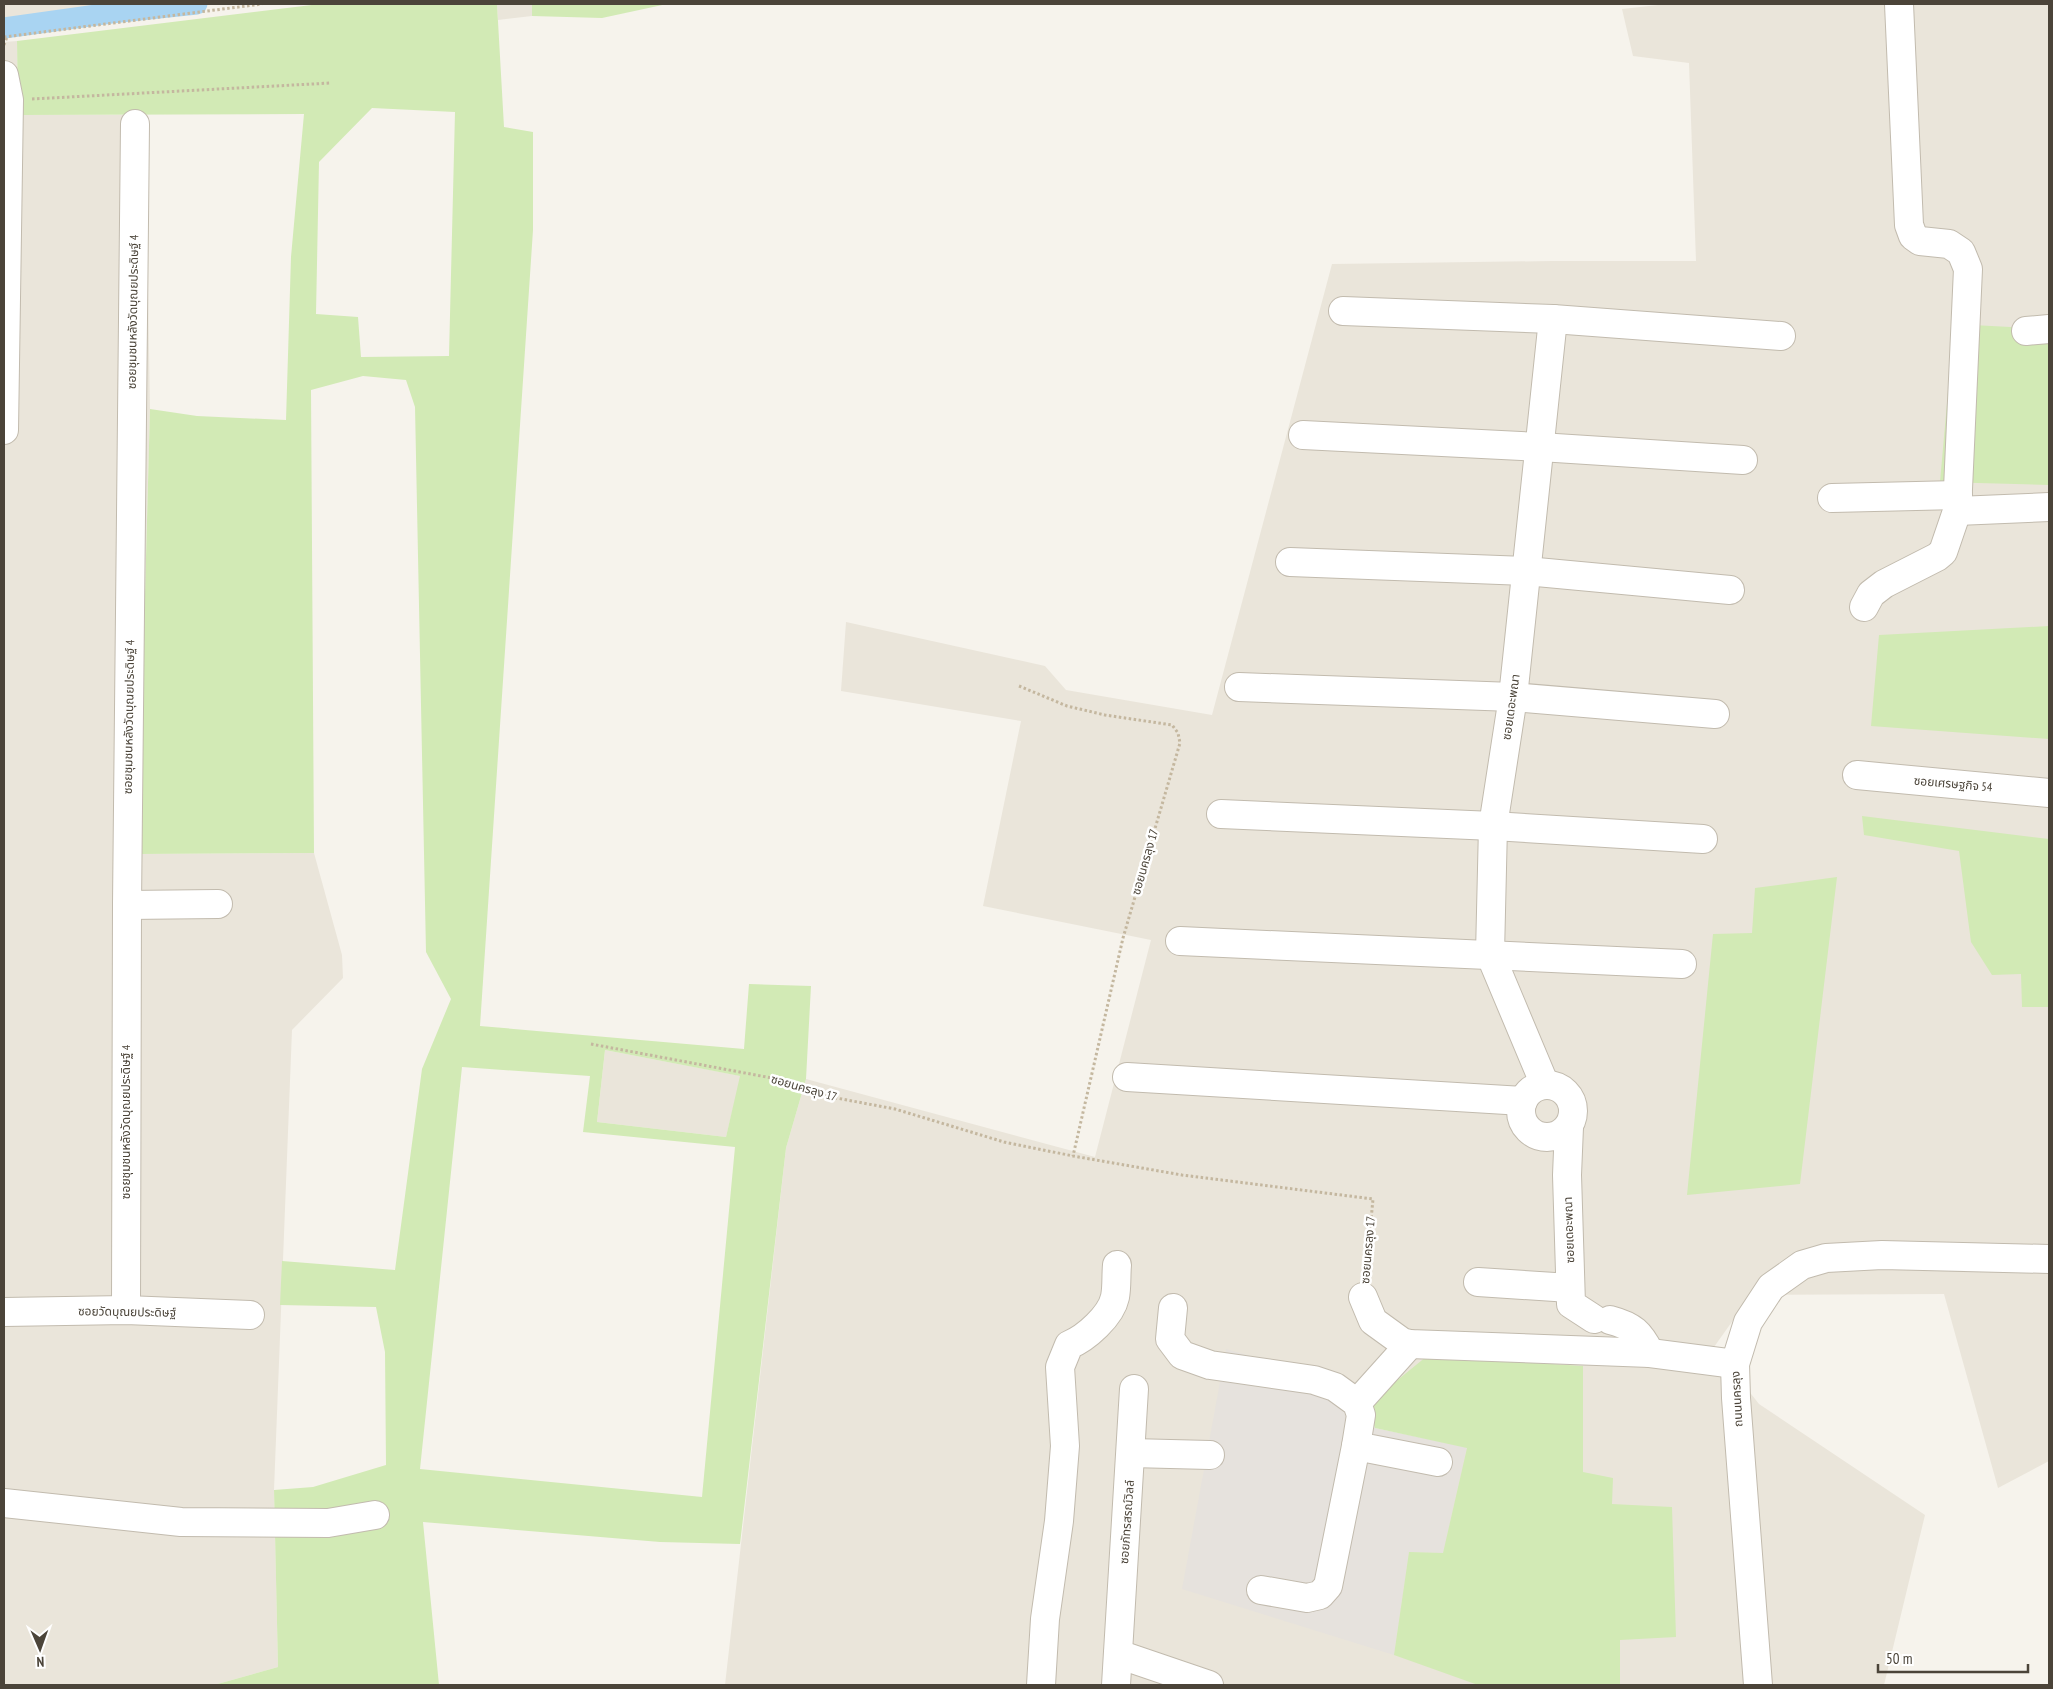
<svg xmlns="http://www.w3.org/2000/svg" width="2053" height="1689" viewBox="0 0 2053 1689" font-family="'PT Sans Narrow','Noto Sans Thai',sans-serif">
<style>
.residential{fill:#eae5da;fill-rule:evenodd}
.industrial{fill:#e6e2dd}
.green{fill:#d2eab5;fill-rule:evenodd}
.lines{fill:none;stroke-linecap:round;stroke-linejoin:round}
.canal{stroke:#a9d4f2;stroke-width:21}
.minor-casing{stroke:#c2bbae;stroke-width:30}
.path{stroke:#c4b79f;stroke-width:3;stroke-dasharray:2.5 2.5;stroke-linecap:butt}
.minor{stroke:#fff;stroke-width:28}
.labels{text-anchor:middle;stroke-width:5;stroke-linejoin:round;paint-order:stroke}
.street-label{font-size:12px;fill:#4b4439;stroke:#fff}
</style>
<rect width="100%" height="100%" fill="#f6f3ec"/>
<g class="residential">
<path d="M4,4H117L4,19Z"/>
<path d="M497,4H532V16L498,20Z"/>
<path d="M1667,4H2049V1461L1998,1488L1944,1294L1751,1295L1714,1347L1759,1404L1925,1515L1884,1685H725L786,1148L806,1079L1095,1157L1151,940L983,906L1021,721L841,691L846,622L1045,666L1066,690L1212,715L1332,264L1552,261H1696L1689,63L1633,56L1622,9ZM1361,1388L1467,1448L1182,1589Z"/>
<path d="M17,41L18,115H145L150,409L138,854L314,853L342,955L343,978L292,1030L274,1490L278,1667L214,1685H4V42Z"/>
<path d="M605,1050L741,1076L726,1137L597,1122Z"/>
</g>
<path class="industrial" d="M1226,1349L1361,1388L1375,1428L1467,1447L1443,1553L1409,1552L1394,1655L1182,1589Z"/>
<g class="green">
<path d="M320,4H497L504,127L533,132V230L480,1026L744,1049L749,984L811,986L806,1079L786,1148L740,1544L660,1542L423,1522L439,1685H214L278,1667L274,1490L313,1487L386,1465L385,1352L376,1307L280,1305L282,1261L395,1270L422,1069L451,999L426,952L415,407L406,380L363,376L311,390L314,853L138,854L150,409L197,416L286,420L291,257L304,114L18,115L17,41ZM372,108L455,112L449,356L361,357L358,317L316,314L319,162ZM605,1050L740,1076L726,1137L597,1122ZM462,1067L590,1076L583,1132L735,1147L702,1497L420,1469Z"/>
<path d="M532,4H667L602,18L532,16Z"/>
<path d="M1954,324L2049,329V485L1940,482Z"/>
<path d="M2049,626V739L1871,726L1879,635Z"/>
<path d="M1862,816L2049,839V1007H2022L2021,974L1992,975L1971,942L1959,851L1864,835Z"/>
<path d="M1837,877L1800,1184L1687,1195L1713,934L1752,933L1755,888Z"/>
<path d="M1427,1356L1583,1366V1472L1613,1478L1612,1504L1672,1507L1676,1637L1620,1640V1685H1478L1394,1655L1409,1552L1443,1553L1467,1448L1375,1428L1367,1405Z"/>
</g>
<g class="lines">
<path class="canal" d="M4,28L111,13L197,4"/>
<defs>
<g id="minor">
<path d="M4,75L9,100L4,430"/>
<path d="M1343,311L1553,319L1781,336"/>
<path d="M2026,331L2049,329"/>
<path d="M1303,435L1540,447L1743,460"/>
<path d="M1832,498L1958,495"/>
<path d="M1957,511L2049,507"/>
<path d="M1290,562L1526,571L1730,590"/>
<path d="M1864,607L1871,594L1884,584L1937,557L1943,552L1957,511L1968,269L1961,252L1949,244L1920,241L1913,236L1909,225L1899,4"/>
<path d="M1239,687L1513,697L1715,714"/>
<path d="M1857,775L2049,793"/>
<path d="M1221,814L1493,826L1703,839"/>
<path d="M127,905L218,904"/>
<path d="M1180,941L1682,964"/>
<path d="M1127,1077L1523,1101"/>
<circle cx="1547" cy="1111" r="26"/>
<path d="M1545,1085L1490,954L1493,826L1513,697L1553,319"/>
<path d="M1569,1127L1567,1175L1571,1304L1594,1319"/>
<path d="M1478,1282L1570,1288"/>
<path d="M1363,1297L1373,1321L1402,1342L1410,1344L1650,1353L1735,1364"/>
<path d="M1173,1308L1170,1339L1182,1355L1210,1365L1314,1380L1335,1387L1357,1403L1361,1415L1356,1446L1438,1462"/>
<path d="M126,1310L127,905L135,124"/>
<path d="M4,1312L126,1310L250,1315"/>
<path d="M1610,1320C1633,1326 1640,1333 1650,1353"/>
<path d="M1357,1403L1410,1344"/>
<path d="M1131,1453L1210,1455"/>
<path d="M4,1503L181,1522L328,1523L375,1515"/>
<path d="M1261,1590L1307,1598L1320,1595L1328,1586L1356,1446"/>
<path d="M1118,1654L1209,1685"/>
<path d="M1041,1685L1045,1619L1059,1521L1065,1446L1060,1367L1069,1345C1086,1338 1111,1316 1115,1297C1117,1287 1116,1275 1117,1265"/>
<path d="M1116,1685L1134,1389"/>
<path d="M1758,1685L1736,1398L1735,1364L1748,1322L1771,1287L1802,1265L1826,1258L1882,1255L2049,1259"/>
</g>
</defs>
<use href="#minor" class="minor-casing"/>
<g class="path">
<path d="M4,37L262,4"/>
<path d="M4,45L7,37"/>
<path d="M32,99L331,83"/>
<path d="M1019,686L1067,706L1105,715L1172,725L1178,733L1180,743L1123,938L1073,1156"/>
<path d="M591,1044L777,1079L831,1097L895,1109L1004,1142L1073,1156L1182,1175L1373,1199L1366,1274"/>
</g>
<use href="#minor" class="minor"/>
</g>
<g class="labels">
<g class="street-label">
<text transform="translate(133 312) rotate(-89)" y="4">ซอยชุมชนหลังวัดบุณยประดิษฐ์ 4</text>
<text transform="translate(1511 707) rotate(-82)" y="4">ซอยเดอะพณา</text>
<text transform="translate(129 717) rotate(-89)" y="4">ซอยชุมชนหลังวัดบุณยประดิษฐ์ 4</text>
<text transform="translate(1953 784) rotate(5)" y="4">ซอยเศรษฐกิจ 54</text>
<text transform="translate(1145 862) rotate(-74)" y="4">ซอยนครลุง 17</text>
<text transform="translate(804 1088) rotate(16)" y="4">ซอยนครลุง 17</text>
<text transform="translate(126 1122) rotate(-90)" y="4">ซอยชุมชนหลังวัดบุณยประดิษฐ์ 4</text>
<text transform="translate(1569 1230) rotate(-92)" y="4">ซอยเดอะพณา</text>
<text transform="translate(1368 1250) rotate(-85)" y="4">ซอยนครลุง 17</text>
<text transform="translate(127 1312) rotate(1)" y="4">ซอยวัดบุณยประดิษฐ์</text>
<text transform="translate(1737 1399) rotate(-93)" y="4">ถนนนครลุง</text>
<text transform="translate(1127 1522) rotate(-86)" y="4">ซอยภัทรสรณ์วิลล์</text>
</g>
</g>
<rect width="2053" height="1689" fill="none" stroke="#4b4439" stroke-width="10"/>
<g transform="translate(40 1649) rotate(178)" stroke="#ffffff" stroke-width="4" paint-order="stroke">
<path d="M0-4L9 19L0 12L-9 19Z" fill="#4b4439"/>
<text y="-8" font-size="14" font-weight="bold" text-anchor="middle" fill="#4b4439">N</text>
</g>
<path d="M1878 1664v8h150v-8" fill="none" stroke="#4b4439" stroke-width="2.5"/>
<text x="1886" y="1664" font-size="15" fill="#4b4439" stroke="#ffffff" stroke-width="4" paint-order="stroke">50 m</text>
</svg>
